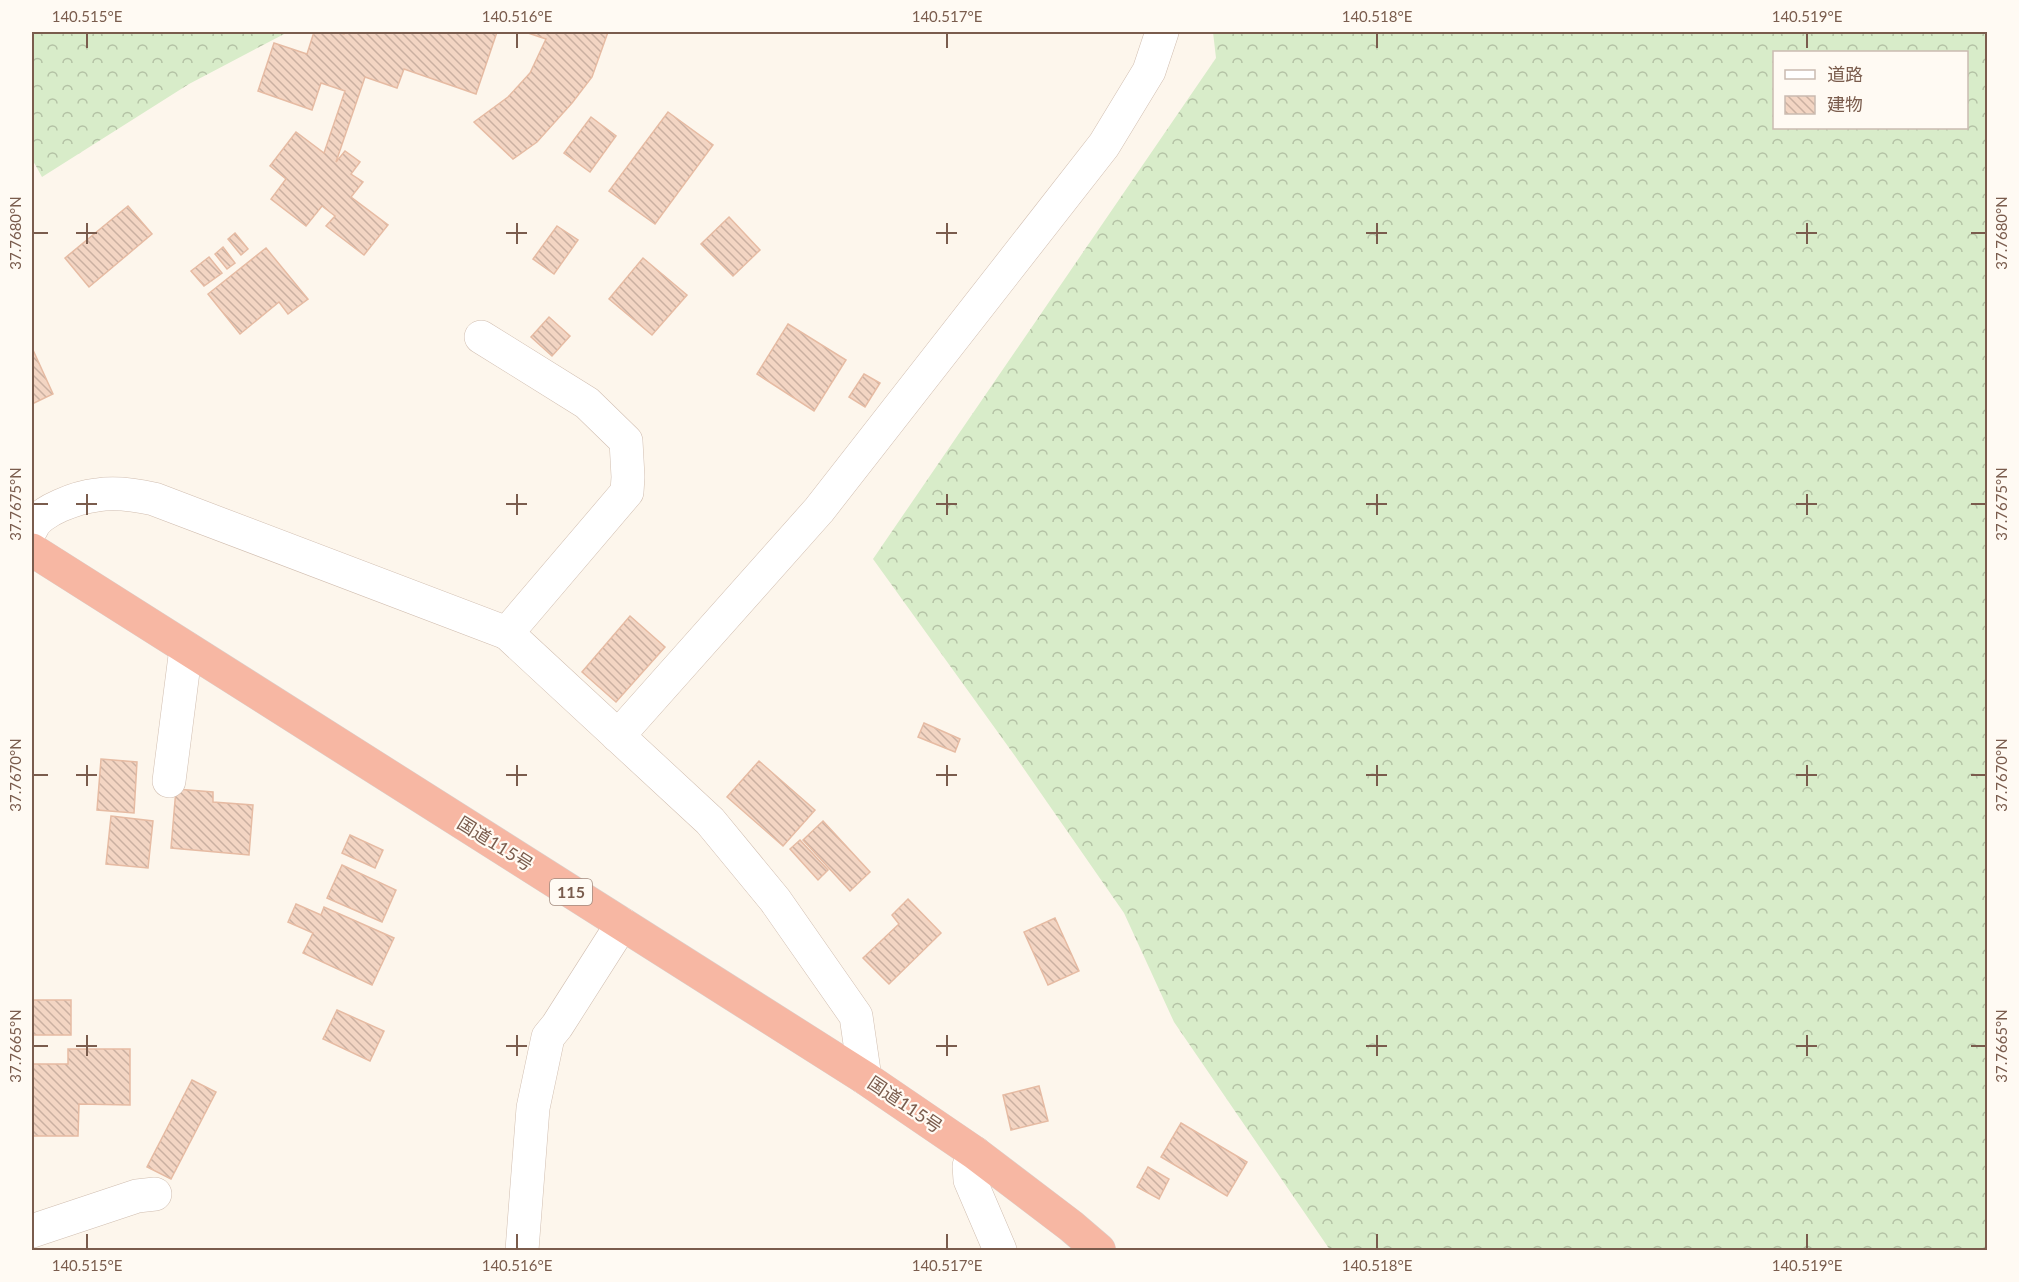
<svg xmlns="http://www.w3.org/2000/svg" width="2019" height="1282" viewBox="0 0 2019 1282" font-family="Lato,'Noto Sans JP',sans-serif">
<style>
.forest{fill:url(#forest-crowns);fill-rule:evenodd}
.building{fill:url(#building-back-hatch);stroke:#e6bba3;stroke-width:1.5}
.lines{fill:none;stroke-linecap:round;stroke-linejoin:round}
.street-casing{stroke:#d1beb0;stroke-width:34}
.highway-casing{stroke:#dad1cd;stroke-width:34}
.street{stroke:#fff;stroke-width:33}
.highway{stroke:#f7b7a3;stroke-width:33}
.ticks{fill:none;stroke:#7a5c4d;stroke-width:2}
.labels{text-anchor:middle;stroke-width:4.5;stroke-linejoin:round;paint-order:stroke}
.shield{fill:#fffaf3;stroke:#a28b7f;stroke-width:1.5}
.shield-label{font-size:16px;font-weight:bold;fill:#7a5c4d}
.street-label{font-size:18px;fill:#7a5c4d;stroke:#fffaf3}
.neatline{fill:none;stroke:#7a5c4d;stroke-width:2}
.ticks-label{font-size:15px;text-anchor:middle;fill:#7a5c4d}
</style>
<defs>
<pattern id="forest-crowns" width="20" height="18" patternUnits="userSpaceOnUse" patternTransform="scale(1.5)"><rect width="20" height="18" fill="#d8ecc9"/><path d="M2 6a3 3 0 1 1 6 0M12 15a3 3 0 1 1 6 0" fill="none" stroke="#b4c2a5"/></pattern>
<pattern id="building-back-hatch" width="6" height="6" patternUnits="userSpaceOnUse" patternTransform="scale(1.5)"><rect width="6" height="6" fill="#f3d5c3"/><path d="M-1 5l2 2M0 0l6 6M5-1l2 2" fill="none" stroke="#cab0a1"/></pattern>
</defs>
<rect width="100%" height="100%" fill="#fdf6ec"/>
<g class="forest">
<path d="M32,32H288L189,84L42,177L32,159Z"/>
<path d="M1213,32H1987V1250H1330L1174,1022L1124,913L1015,756L873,559L1216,58ZM1774,52H1966V128H1774Z"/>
</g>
<g class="building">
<path d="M314,32H337L344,34L345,32H497L476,94L404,69L397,88L365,77L336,162L345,151L360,162L351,174L363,182L351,197L388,225L364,255L326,226L335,216L322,206L306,226L271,199L286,179L270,166L296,132L324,153L345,91L321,83L312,110L258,91L274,43L307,54Z"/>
<path d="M525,32H608L592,77L572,103L537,142L513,159L474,122L508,97L530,73L546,39Z"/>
<path d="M668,112L713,145L655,224L609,191Z"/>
<path d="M591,117L616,136L590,172L564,153Z"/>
<path d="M128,206L152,234L89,287L65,258Z"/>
<path d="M729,217L760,250L733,276L701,244Z"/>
<path d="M557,226L578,240L554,274L533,259Z"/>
<path d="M235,233L248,249L241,255L228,239Z"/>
<path d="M223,247L235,263L227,269L215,254Z"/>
<path d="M266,248L308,299L288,314L279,302L240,334L208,294Z"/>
<path d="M209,257L222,273L204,286L191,271Z"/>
<path d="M643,258L687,295L652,335L609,299Z"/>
<path d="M549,317L570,336L552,356L531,337Z"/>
<path d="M788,324L846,360L814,411L757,374Z"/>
<path d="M33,350L53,394L32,404V351Z"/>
<path d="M864,374L880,383L865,407L849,397Z"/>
<path d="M630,616L665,647L616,702L582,672Z"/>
<path d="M924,723L960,739L955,752L918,737Z"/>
<path d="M101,759L137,762L134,813L97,810Z"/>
<path d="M759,761L815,810L783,846L727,797Z"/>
<path d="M176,789L213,792V802L253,805L249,855L171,848Z"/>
<path d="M111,816L153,821L148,868L106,864Z"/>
<path d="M823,821L870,872L850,891L803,840Z"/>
<path d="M350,835L383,850L375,868L342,853Z"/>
<path d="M800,840L828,870L818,880L790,849Z"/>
<path d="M342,865L396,890L382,922L327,898Z"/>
<path d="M908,899L941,933L889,984L863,958L899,924L892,915Z"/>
<path d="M296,904L321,915L324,907L394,938L372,985L303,953L313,933L288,922Z"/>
<path d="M1055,918L1079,971L1048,985L1024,932Z"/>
<rect x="32" y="1000" width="39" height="35"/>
<path d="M337,1010L384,1031L370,1061L323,1039Z"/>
<path d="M68,1049H130V1105L79,1104L78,1136H32V1064H68Z"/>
<path d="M192,1080L216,1092L171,1179L147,1167Z"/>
<path d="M1039,1086L1048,1121L1011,1130L1003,1095Z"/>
<path d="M1181,1123L1247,1162L1227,1196L1161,1157Z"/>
<path d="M1148,1167L1169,1179L1159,1199L1137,1187Z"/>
</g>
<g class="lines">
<defs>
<g id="street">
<path d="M32,528C39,510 79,497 97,495C115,492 136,495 154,499L507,633L627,492L628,477L626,441L587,403L481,337"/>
<path d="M507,633L710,821L775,900L856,1016L865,1078"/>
<path d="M618,736L819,510L1104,145L1149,71L1162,32"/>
<path d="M169,781L186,648"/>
<path d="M975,1153L969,1166L970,1180L1000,1250"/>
<path d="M32,1231L137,1196L155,1194"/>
<path d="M522,1250L533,1108L548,1037L557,1026L622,924"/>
</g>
<path id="highway" d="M32,550L865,1078L975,1153L1071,1226L1099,1250"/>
</defs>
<use href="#street" class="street-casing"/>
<use href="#highway" class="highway-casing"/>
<use href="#street" class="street"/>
<use href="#highway" class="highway"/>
</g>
<path class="ticks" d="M87,33V48M517,33V48M947,33V48M1377,33V48M1807,33V48M87,223V244M517,223V244M947,223V244M1377,223V244M1807,223V244M33,233H48M76,233H97M506,233H527M936,233H957M1366,233H1387M1796,233H1817M1971,233H1986M87,494V515M517,494V515M947,494V515M1377,494V515M1807,494V515M33,504H48M76,504H97M506,504H527M936,504H957M1366,504H1387M1796,504H1817M1971,504H1986M87,765V786M517,765V786M947,765V786M1377,765V786M1807,765V786M33,775H48M76,775H97M506,775H527M936,775H957M1366,775H1387M1796,775H1817M1971,775H1986M87,1035V1056M517,1035V1056M947,1035V1056M1377,1035V1056M1807,1035V1056M33,1046H48M76,1046H97M506,1046H527M936,1046H957M1366,1046H1387M1796,1046H1817M1971,1046H1986M87,1234V1249M517,1234V1249M947,1234V1249M1377,1234V1249M1807,1234V1249"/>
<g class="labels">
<rect class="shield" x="550" y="879" width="42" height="26" rx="4.5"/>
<g class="shield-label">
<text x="571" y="898">115</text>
</g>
<g class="street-label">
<text transform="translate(495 844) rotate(32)" y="6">国道115号</text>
<text transform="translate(905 1105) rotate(34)" y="6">国道115号</text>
</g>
</g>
<rect width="2019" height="1282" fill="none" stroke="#fffaf3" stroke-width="66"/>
<rect x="1773" y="51" width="195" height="78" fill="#fffaf3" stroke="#cabbb1" stroke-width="1.5"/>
<rect x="1785" y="70" width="30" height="9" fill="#ffffff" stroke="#cabbb1" stroke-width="1.5"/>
<text x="1827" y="81" font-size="18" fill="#7a5c4d">道路</text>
<rect x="1785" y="96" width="30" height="18" fill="url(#building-back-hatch)" stroke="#cabbb1" stroke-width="1.5"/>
<text x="1827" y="111" font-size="18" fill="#7a5c4d">建物</text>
<rect x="33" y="33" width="1953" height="1216" class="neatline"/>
<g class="ticks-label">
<text x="87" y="22">140.515°E</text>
<text x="517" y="22">140.516°E</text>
<text x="947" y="22">140.517°E</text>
<text x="1377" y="22">140.518°E</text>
<text x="1807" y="22">140.519°E</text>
<text transform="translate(16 233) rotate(-90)" y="5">37.7680°N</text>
<text transform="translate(2002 233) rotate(-90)" y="5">37.7680°N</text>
<text transform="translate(16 504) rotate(-90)" y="5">37.7675°N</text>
<text transform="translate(2002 504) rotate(-90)" y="5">37.7675°N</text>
<text transform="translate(16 775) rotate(-90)" y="5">37.7670°N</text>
<text transform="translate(2002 775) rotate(-90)" y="5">37.7670°N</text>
<text transform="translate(16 1046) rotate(-90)" y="5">37.7665°N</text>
<text transform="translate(2002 1046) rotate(-90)" y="5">37.7665°N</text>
<text x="87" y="1271">140.515°E</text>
<text x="517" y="1271">140.516°E</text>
<text x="947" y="1271">140.517°E</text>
<text x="1377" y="1271">140.518°E</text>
<text x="1807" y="1271">140.519°E</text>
</g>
</svg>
